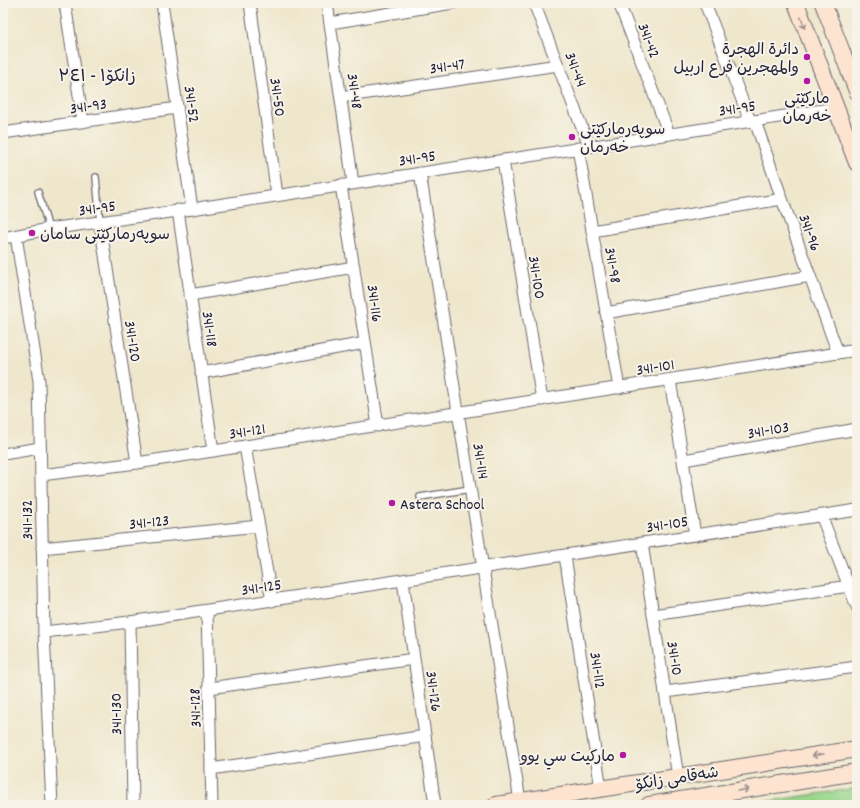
<svg xmlns="http://www.w3.org/2000/svg" width="860" height="808" viewBox="0 0 860 808" font-family="Dekko,'Playpen Sans Arabic',sans-serif">
<style>
.green{fill:#99d68b;stroke:#5e7c63}
.lines{fill:none;stroke-linecap:round;stroke-linejoin:round}
.lane-casing{stroke:#6a676e;stroke-width:8}
.street-casing{stroke:#6a676e;stroke-width:13}
.secondary-casing{stroke:#6a676e;stroke-width:18}
.path{stroke:#6a676e;stroke-width:2;stroke-dasharray:3 3;stroke-linecap:butt}
.lane{stroke:#fff;stroke-width:5.5}
.street{stroke:#fff;stroke-width:11}
.secondary{stroke:#fde4d0;stroke-width:16}
.oneway{stroke:#9a8d8d}
.poi-dot{fill:#b5179e;stroke:#f7f3e8;stroke-width:1.5}
.labels{text-anchor:middle;stroke-width:4;stroke-linejoin:round;paint-order:stroke}
.street-label{font-size:16px;fill:#22223b;stroke:#f7f3e8}
.poi-label{font-size:16px;fill:#22223b;stroke:#f7f3e8;text-anchor:start}
.neighbourhood-label{font-size:17px;fill:#22223b;stroke:#f7f3e8}
</style>
<rect width="100%" height="100%" fill="#f7f3e8"/>
<filter id="ink" filterUnits="userSpaceOnUse"><feTurbulence type="fractalNoise" baseFrequency=".025" numOctaves="2"/><feDisplacementMap in="SourceGraphic" scale="8" xChannelSelector="R" yChannelSelector="G"/><feConvolveMatrix kernelMatrix="1 2 1 2 8 2 1 2 1" color-interpolation-filters="sRGB"/></filter>
<filter id="wash" filterUnits="userSpaceOnUse"><feTurbulence type="fractalNoise" baseFrequency=".012" numOctaves="4" result="noise"/><feDisplacementMap in="SourceGraphic" scale="16" xChannelSelector="R" yChannelSelector="G"/><feGaussianBlur stdDeviation="0.9" result="paint"/><feColorMatrix in="noise" values="0 0 0 0 0 0 0 0 0 0 0 0 0 0 0 0 0 1.4 0 .05"/><feComposite in="paint" operator="in"/></filter>
<g filter="url(#wash)">
<rect width="100%" height="100%" fill="#efe7cc"/>
<path class="green" d="M857,788V805H742L748,804Z"/>
</g>
<g filter="url(#ink)">
<g class="lines">
<defs>
<g id="lane">
<path d="M96,177L100,222"/>
<path d="M38,192L49,229"/>
<path d="M420,497L470,489"/>
</g>
<g id="street">
<path d="M65,3L83,122"/>
<path d="M162,3L192,209"/>
<path d="M250,3L277,195"/>
<path d="M327,3L353,183"/>
<path d="M534,3L589,146"/>
<path d="M619,3L669,134"/>
<path d="M705,3L750,121"/>
<path d="M330,23L453,3"/>
<path d="M341,97L558,65"/>
<path d="M755,121L782,199L838,353"/>
<path d="M3,133L177,108"/>
<path d="M578,148L619,388"/>
<path d="M503,160L542,400"/>
<path d="M420,173L520,801"/>
<path d="M341,185L378,426"/>
<path d="M178,210L213,451"/>
<path d="M100,223L137,463"/>
<path d="M592,231L782,199"/>
<path d="M16,236L39,381L44,632L52,805"/>
<path d="M3,238L49,229L192,209L836,108"/>
<path d="M190,295L354,267"/>
<path d="M606,313L810,276"/>
<path d="M201,373L365,343"/>
<path d="M670,380L695,535"/>
<path d="M245,446L272,601"/>
<path d="M3,454L40,448"/>
<path d="M684,460L857,429"/>
<path d="M41,475L137,463L857,350"/>
<path d="M821,515L857,607"/>
<path d="M642,543L678,777"/>
<path d="M42,548L259,526"/>
<path d="M565,556L601,789"/>
<path d="M403,581L435,805"/>
<path d="M207,611L212,805"/>
<path d="M653,615L849,586"/>
<path d="M130,622L133,805"/>
<path d="M44,632L130,622L857,510"/>
<path d="M209,688L414,659"/>
<path d="M665,692L857,667"/>
<path d="M211,769L425,736"/>
</g>
<g id="secondary">
<path d="M796,3L857,163"/>
<path d="M823,3L857,91"/>
<path d="M496,805L857,749"/>
<path d="M649,805L857,772"/>
</g>
</defs>
<use href="#lane" class="lane-casing"/>
<use href="#street" class="street-casing"/>
<use href="#secondary" class="secondary-casing"/>
<path class="path" d="M844,805L857,803"/>
<use href="#lane" class="lane"/>
<use href="#street" class="street"/>
<use href="#secondary" class="secondary"/>
</g>
<defs><path id="oneway-shaft" d="M-6 0H5M1.5-3L5.5 0L1.5 3" fill="none" stroke-width="1.6" stroke-linecap="round" stroke-linejoin="round"/></defs>
<g class="oneway">
<use href="#oneway-shaft" transform="translate(803 23) rotate(69)"/>
<use href="#oneway-shaft" transform="translate(818 755) rotate(171)"/>
<use href="#oneway-shaft" transform="translate(743 790) rotate(-9)"/>
</g>
</g>
<g class="poi-dot">
<circle cx="807" cy="57" r="4"/>
<circle cx="807" cy="81" r="4"/>
<circle cx="572" cy="137" r="4"/>
<circle cx="32" cy="233" r="4"/>
<circle cx="392" cy="503" r="4"/>
<circle cx="623" cy="755" r="4"/>
</g>
<g class="labels">
<g class="street-label">
<text transform="translate(650 40) rotate(69)" y="6">341-42</text>
<text transform="translate(447 65) rotate(-8)" y="6">341-47</text>
<text transform="translate(577 69) rotate(69)" y="6">341-44</text>
<text transform="translate(356 91) rotate(82)" y="6">341-48</text>
<text transform="translate(279 97) rotate(82)" y="6">341-50</text>
<text transform="translate(193 104) rotate(82)" y="6">341-52</text>
<text transform="translate(88 105) rotate(-8)" y="6">341-93</text>
<text transform="translate(737 107) rotate(-9)" y="6">341-95</text>
<text transform="translate(417 157) rotate(-9)" y="6">341-95</text>
<text transform="translate(97 207) rotate(-8)" y="6">341-95</text>
<text transform="translate(811 232) rotate(70)" y="6">341-96</text>
<text transform="translate(614 265) rotate(80)" y="6">341-98</text>
<text transform="translate(538 277) rotate(81)" y="6">341-100</text>
<text transform="translate(376 303) rotate(82)" y="6">341-116</text>
<text transform="translate(211 329) rotate(82)" y="6">341-118</text>
<text transform="translate(134 341) rotate(81)" y="6">341-120</text>
<text transform="translate(655 366) rotate(-9)" y="6">341-101</text>
<text transform="translate(768 429) rotate(-10)" y="6">341-103</text>
<text transform="translate(247 430) rotate(-9)" y="6">341-121</text>
<text transform="translate(482 461) rotate(81)" y="6">341-114</text>
<text transform="translate(26 520) rotate(-91)" y="6">341-132</text>
<text transform="translate(149 521) rotate(-6)" y="6">341-123</text>
<text transform="translate(667 523) rotate(-9)" y="6">341-105</text>
<text transform="translate(261 586) rotate(-9)" y="6">341-125</text>
<text transform="translate(676 658) rotate(81)" y="6">341-10</text>
<text transform="translate(599 670) rotate(81)" y="6">341-112</text>
<text transform="translate(435 691) rotate(82)" y="6">341-126</text>
<text transform="translate(194 708) rotate(-92)" y="6">341-128</text>
<text transform="translate(115 714) rotate(-91)" y="6">341-130</text>
<text transform="translate(677 777) rotate(-9)" y="6">شەقامی زانکۆ</text>
</g>
<g class="poi-label">
<text x="799" y="54" text-anchor="end">دائرة الهجرة<tspan x="799" dy="18">والمهجرين فرع اربيل</tspan></text>
<text x="807" y="103" text-anchor="middle">مارکێتی<tspan x="807" dy="18">خەرمان</tspan></text>
<text x="580" y="134">سوپەرمارکێتی<tspan x="580" dy="18">خەرمان</tspan></text>
<text x="40" y="239">سوپەرمارکێتی سامان</text>
<text x="400" y="509">Astera School</text>
<text x="615" y="761" text-anchor="end">ماركيت سي يوو</text>
</g>
<g class="neighbourhood-label">
<text x="97" y="81">زانکۆ١ - ٣٤١</text>
</g>
</g>
<rect width="860" height="808" fill="none" stroke="#f7f3e8" stroke-width="16"/>
</svg>
